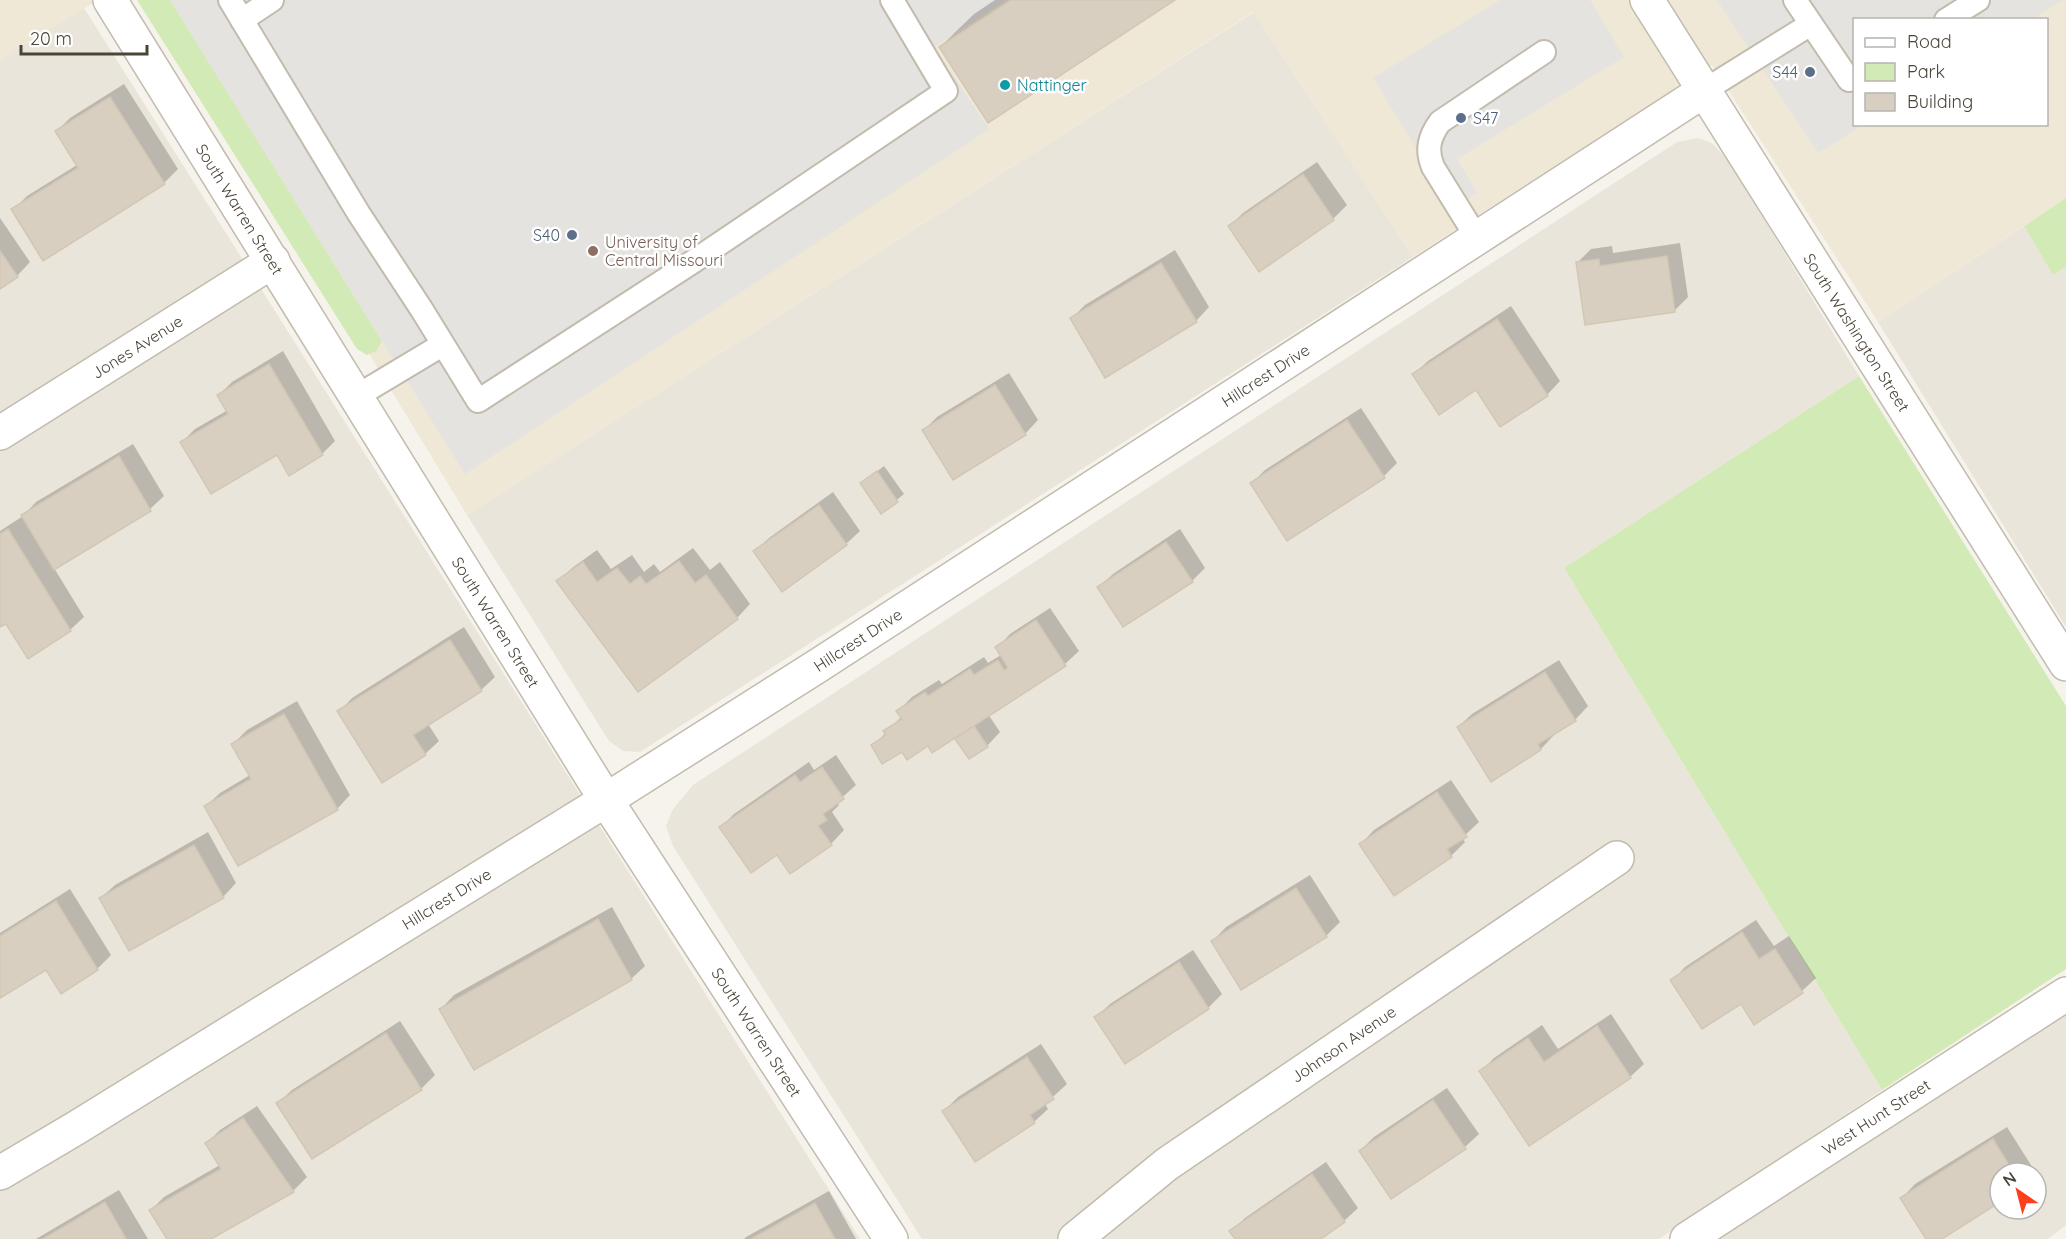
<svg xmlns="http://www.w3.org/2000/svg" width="2066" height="1239" viewBox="0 0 2066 1239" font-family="Quicksand,sans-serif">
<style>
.residential{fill:#eae5da;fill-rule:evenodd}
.education{fill:#efe8d6;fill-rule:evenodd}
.green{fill:#d2eab5}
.parking{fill:#e5e3e0}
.shadow{fill:#0003}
.building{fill:#d8cfc1;stroke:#d3c7b4;stroke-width:1.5}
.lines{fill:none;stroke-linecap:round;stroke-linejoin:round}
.service-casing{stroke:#c2bbae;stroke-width:26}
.minor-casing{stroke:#c2bbae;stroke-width:36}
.tertiary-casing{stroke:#c2bbae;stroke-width:36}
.service{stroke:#fff;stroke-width:22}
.minor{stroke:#fff;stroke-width:33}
.tertiary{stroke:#fff;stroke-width:33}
.service-dot{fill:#5c6f8a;stroke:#fff;stroke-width:2}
.culture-dot{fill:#0f9aa8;stroke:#fff;stroke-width:2}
.education-dot{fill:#8d6e63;stroke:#fff;stroke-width:2}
.labels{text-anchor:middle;stroke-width:5;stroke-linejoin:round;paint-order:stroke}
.service-label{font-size:16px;fill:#4e5e75;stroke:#fff;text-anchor:end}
.culture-label{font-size:16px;fill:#0d838f;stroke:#fff;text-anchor:start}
.street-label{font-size:16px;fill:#4b4439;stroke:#fff}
.education-label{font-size:16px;fill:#785e54;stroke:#fff;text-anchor:start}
</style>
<rect width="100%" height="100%" fill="#f6f3ec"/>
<g class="residential">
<path d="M84,8L860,1239H0V60Z"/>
<path d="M1254,12L1413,257L640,752L623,751L609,741L467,515Z"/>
<path d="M1698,138L1712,143L1728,160L1859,376L1564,568L1882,1090L1659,1239H922L673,846L666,826L673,809L693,785L1677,142Z"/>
<path d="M2024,226L2053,275L2066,267V627L1878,322Z"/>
<path d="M2066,1011V1225L2048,1239H1716ZM2000,1173H2036V1209H2000Z"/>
</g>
<g class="education">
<path d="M0,0H98L0,60Z"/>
<path d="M144,0H2066V198L1878,322L1712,65L1413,257L1253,12L467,515L303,245ZM1854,20H2046V124H1854Z"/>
</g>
<g class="green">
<path d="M137,0H170L382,341L376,351L367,355L357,349Z"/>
<path d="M2066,198V267L2053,275L2024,226Z"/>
<path d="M1859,376L2066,706V969L1882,1090L1564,568Z"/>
</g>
<g class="parking">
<path d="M170,0H1006L934,47L989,129L465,474Z"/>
<path d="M1500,0H1590L1624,57L1457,159L1477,193L1453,208L1373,78Z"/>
<path d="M1717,0H2063L2032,19L1854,20V124L1863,125L1818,153Z"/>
</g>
<g class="shadow">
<path d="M995,0H1172L940,47L974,14Z"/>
<path d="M124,84L178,169L164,183L44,259L13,210L27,196L77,165L56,132L70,118Z"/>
<path d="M1317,162L1347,205L1333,219L1259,270L1230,226L1243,213Z"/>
<path d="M0,218L30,262L17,276L0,287Z"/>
<path d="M1680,243L1688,297L1675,310L1578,262L1591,249L1612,246L1613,253Z"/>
<path d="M1175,250L1209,307L1196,321L1072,318L1085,305Z"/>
<path d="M1511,306L1560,381L1547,395L1477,388L1414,374L1428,361Z"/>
<path d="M283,351L335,441L322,454L277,453L182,442L195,429L228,410L219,395L232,382Z"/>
<path d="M1009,373L1038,420L1025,434L924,430L937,417Z"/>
<path d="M1361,408L1397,463L1384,476L1252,483L1265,470Z"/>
<path d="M133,444L164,496L150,509L54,568L84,617L70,630L6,622L0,626V531L23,516L36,502Z"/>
<path d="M884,466L904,494L882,512L862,483Z"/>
<path d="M833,492L860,531L846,544L755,551L769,538Z"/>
<path d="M1180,529L1205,568L1192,581L1099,587L1113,574Z"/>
<path d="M693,548L710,570L720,562L750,604L737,618L558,582L572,568L597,550L611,569L632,555L644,572L654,564L660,572Z"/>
<path d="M1050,608L1079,651L1065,664L988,714L1000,732L987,746L969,757L955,736L902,750L873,746L902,716L898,711L912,697L939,680L942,684L984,657L988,663L1001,655L997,648L1010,634Z"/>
<path d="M464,627L495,677L481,690L428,724L439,741L425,754L339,712L352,698Z"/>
<path d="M1559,660L1588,706L1575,720L1553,733L1554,735L1541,749L1492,780L1458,727L1472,714Z"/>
<path d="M297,701L350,795L337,809L206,806L220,793L250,775L233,744L247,730Z"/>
<path d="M836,755L856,785L837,802L839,805L832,812L844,830L831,844L777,853L721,827L734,814L809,762L814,770Z"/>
<path d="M1451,780L1479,822L1462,838L1465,842L1451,856L1394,894L1361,844L1374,830Z"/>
<path d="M208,832L236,883L223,897L101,898L115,885Z"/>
<path d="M1310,875L1340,922L1326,936L1213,941L1226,927Z"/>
<path d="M70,889L111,955L97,969L62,992L46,967L0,997V933Z"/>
<path d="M612,907L645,966L631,979L441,1009L454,995Z"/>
<path d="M1756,920L1774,946L1789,936L1816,978L1802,991L1755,1023L1741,1002L1672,981L1685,967Z"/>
<path d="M1193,950L1222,994L1208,1008L1125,1062L1096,1017L1110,1004Z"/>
<path d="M1611,1014L1644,1064L1630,1077L1481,1071L1494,1058L1542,1025L1558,1049Z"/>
<path d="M400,1021L435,1075L421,1089L313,1157L278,1103L292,1090Z"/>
<path d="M1041,1044L1067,1084L1045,1104L1048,1109L1034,1122L944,1111L958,1097Z"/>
<path d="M1447,1088L1479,1134L1465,1147L1392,1197L1360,1151L1374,1137Z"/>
<path d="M257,1106L307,1177L293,1191L208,1239H169L151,1210L164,1197L220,1165L207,1143L220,1130Z"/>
<path d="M2007,1127L2036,1173H2000V1201L1939,1239H1927L1902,1198L1915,1184Z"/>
<path d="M1326,1162L1358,1208L1344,1221L1318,1239H1237L1231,1231L1245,1218Z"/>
<path d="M119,1190L148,1239H36Z"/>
<path d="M829,1191L856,1239H744L746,1237Z"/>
</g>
<g class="building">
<path d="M1011,0H1175L988,123L939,47Z"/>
<path d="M110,97L165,184L43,261L11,209L78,168L55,131Z"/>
<path d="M1303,174L1334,220L1259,272L1228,226Z"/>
<path d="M0,251L18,277L0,289Z"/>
<path d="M1667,256L1675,312L1585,325L1576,262L1599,259L1600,266Z"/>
<path d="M1161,263L1197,322L1105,378L1070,318Z"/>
<path d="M1497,319L1548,396L1500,427L1476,390L1439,415L1412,374Z"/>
<path d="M269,364L323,455L289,476L277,455L211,494L180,442L228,414L217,395Z"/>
<path d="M995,385L1026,435L953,480L922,430Z"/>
<path d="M1347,420L1385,478L1287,541L1250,483Z"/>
<path d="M119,456L151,511L54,570L21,515Z"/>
<path d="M877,471L898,502L881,514L860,483Z"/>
<path d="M819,505L847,545L782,592L753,551Z"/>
<path d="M8,529L71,631L28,659L6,624L0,627V534Z"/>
<path d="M1166,542L1193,582L1123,627L1097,587Z"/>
<path d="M679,561L695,583L706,575L738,619L638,692L556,581L583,562L597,582L617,568L630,584L640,576L646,584Z"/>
<path d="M1036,620L1066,666L932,753L928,746L907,760L902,752L882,764L871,745L886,735L883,731L902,719L896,711L925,692L928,696L970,669L974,675L998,660L1004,670L1008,668L995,647Z"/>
<path d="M450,640L482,691L413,735L426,755L382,783L337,711Z"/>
<path d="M1545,672L1576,721L1538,744L1541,750L1491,782L1457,727Z"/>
<path d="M284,714L338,810L238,866L204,806L251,779L231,744Z"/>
<path d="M974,726L988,747L969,759L955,739Z"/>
<path d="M822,767L844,799L823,814L827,820L818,826L832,845L790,874L777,855L751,873L719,827L795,775L800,782Z"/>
<path d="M1437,792L1467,837L1447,849L1452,857L1394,896L1359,844Z"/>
<path d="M194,845L224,898L129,951L99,898Z"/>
<path d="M1296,888L1327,937L1241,990L1211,941Z"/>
<path d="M56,901L98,970L61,994L46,970L0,998V936Z"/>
<path d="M598,919L632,980L474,1070L439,1009Z"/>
<path d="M1742,932L1759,959L1775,949L1803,993L1754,1025L1741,1004L1702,1029L1670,980Z"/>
<path d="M1179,962L1209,1009L1125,1064L1094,1017Z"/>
<path d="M1597,1026L1631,1078L1529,1146L1479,1071L1528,1038L1544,1062Z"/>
<path d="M386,1033L422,1090L312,1159L276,1103Z"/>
<path d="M1027,1057L1054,1099L1030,1115L1035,1123L975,1162L942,1111Z"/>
<path d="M1433,1100L1466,1149L1391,1199L1359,1151Z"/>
<path d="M243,1118L294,1192L211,1239H167L149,1210L221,1169L205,1143Z"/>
<path d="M1993,1139L2014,1173H2000V1202L1942,1239H1926L1900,1198Z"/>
<path d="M1312,1174L1345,1222L1321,1239H1235L1229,1231Z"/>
<path d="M105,1202L126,1239H43Z"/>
<path d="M815,1203L835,1239H751Z"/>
</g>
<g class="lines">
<defs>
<g id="service">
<path d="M230,0L359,214L422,310L478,401L694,261L946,91L892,0"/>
<path d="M1795,0L1849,80L1854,77"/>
<path d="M242,20L272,0"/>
<path d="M1946,20L1978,0"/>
<path d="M1705,90L1811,24"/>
<path d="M1477,238L1433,167C1426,150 1429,137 1440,122L1544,52"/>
<path d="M357,396L442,345"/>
</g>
<g id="minor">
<path id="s1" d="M1647,0L2066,664"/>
<path id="s2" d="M0,433L273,261"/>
<path id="s3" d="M0,1173L76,1128L606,800L819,665L1705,90"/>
<path id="s4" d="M1075,1239L1167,1164L1617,858"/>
<path id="s5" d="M1687,1239L2066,994"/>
</g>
<g id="tertiary">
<path id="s6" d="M110,0L606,800L891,1239"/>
</g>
</defs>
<use href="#service" class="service-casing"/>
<use href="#minor" class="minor-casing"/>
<use href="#tertiary" class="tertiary-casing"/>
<use href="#service" class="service"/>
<use href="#minor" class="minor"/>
<use href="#tertiary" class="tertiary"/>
</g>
<g class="service-dot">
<circle cx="1810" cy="72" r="6"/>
<circle cx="1461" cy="118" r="6"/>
<circle cx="572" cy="235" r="6"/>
</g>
<circle class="culture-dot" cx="1005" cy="85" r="6"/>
<circle class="education-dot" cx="593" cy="251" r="6"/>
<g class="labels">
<g class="service-label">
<text x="1798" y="78">S44</text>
<text x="1473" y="124" text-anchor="start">S47</text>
<text x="560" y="241">S40</text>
</g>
<g class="culture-label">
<text x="1017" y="91">Nattinger</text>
</g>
<g class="street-label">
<text dy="6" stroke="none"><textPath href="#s6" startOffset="246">South Warren Street</textPath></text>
<text dy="6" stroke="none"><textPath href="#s1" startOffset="393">South Washington Street</textPath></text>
<text dy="6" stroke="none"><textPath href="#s2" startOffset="162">Jones Avenue</textPath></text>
<text dy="6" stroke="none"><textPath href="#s3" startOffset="1496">Hillcrest Drive</textPath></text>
<text dy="6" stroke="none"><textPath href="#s6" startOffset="732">South Warren Street</textPath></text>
<text dy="6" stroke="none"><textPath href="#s3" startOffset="1010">Hillcrest Drive</textPath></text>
<text dy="6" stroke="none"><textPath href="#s3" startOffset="524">Hillcrest Drive</textPath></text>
<text dy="6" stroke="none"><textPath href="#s6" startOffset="1218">South Warren Street</textPath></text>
<text dy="6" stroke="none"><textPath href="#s4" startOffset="332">Johnson Avenue</textPath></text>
<text dy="6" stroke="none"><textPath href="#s5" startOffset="225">West Hunt Street</textPath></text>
</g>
<g class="education-label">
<text x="605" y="248">University of<tspan x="605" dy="18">Central Missouri</tspan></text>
</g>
</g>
<rect x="1853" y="18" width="195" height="108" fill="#ffffff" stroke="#b7b4b0" stroke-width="1.5"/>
<rect x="1865" y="38" width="30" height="9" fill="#ffffff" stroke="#b7b4b0" stroke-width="1.5"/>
<text x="1907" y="48" font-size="18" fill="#4b4439">Road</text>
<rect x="1865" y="63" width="30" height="18" fill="#d2eab5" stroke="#b7b4b0" stroke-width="1.5"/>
<text x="1907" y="78" font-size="18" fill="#4b4439">Park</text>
<rect x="1865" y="93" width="30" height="18" fill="#d8cfc1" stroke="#b7b4b0" stroke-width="1.5"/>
<text x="1907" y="108" font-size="18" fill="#4b4439">Building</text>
<g transform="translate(2018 1191) rotate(325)"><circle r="28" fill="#ffffff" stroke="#b7b4b0" stroke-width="1.5"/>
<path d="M0-4.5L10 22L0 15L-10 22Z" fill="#fc3f1d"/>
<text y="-9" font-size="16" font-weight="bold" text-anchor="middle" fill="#4b4439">N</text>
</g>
<path d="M21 45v9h126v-9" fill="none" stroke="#4b4439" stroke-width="3"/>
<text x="30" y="45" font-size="18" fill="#4b4439" stroke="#ffffff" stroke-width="4.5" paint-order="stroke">20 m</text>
</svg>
